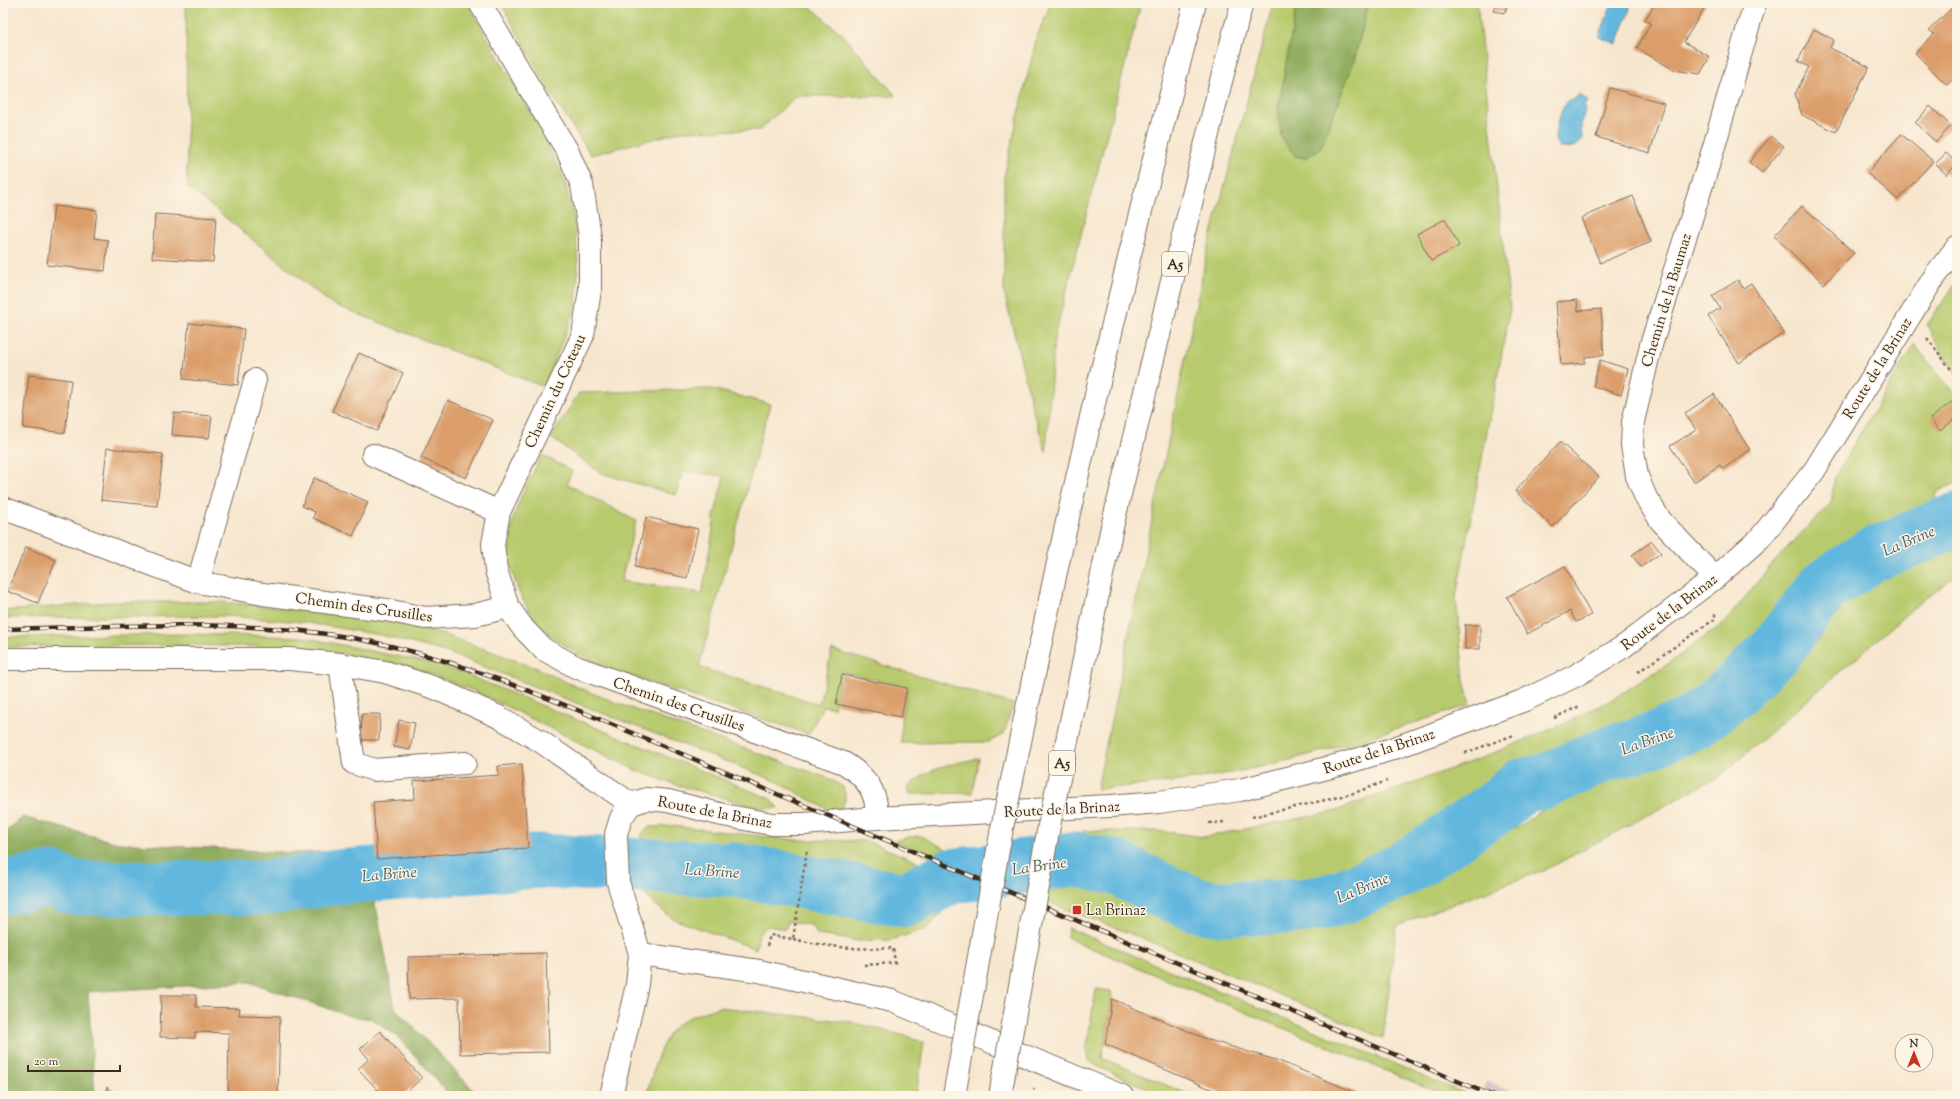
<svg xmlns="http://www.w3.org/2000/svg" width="1960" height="1099" viewBox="0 0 1960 1099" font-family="'Sorts Mill Goudy',serif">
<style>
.industrial{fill:#d2bec4}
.green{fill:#b7ca6d;stroke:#797a46}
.forest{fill:#91ae60;stroke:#666c3f}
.water{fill:#62b7de;stroke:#4e707e}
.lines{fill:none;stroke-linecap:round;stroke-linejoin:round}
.river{stroke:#62b7de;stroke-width:55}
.building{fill:#db9e6b}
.minor-casing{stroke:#7d6c5c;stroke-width:24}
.highway-casing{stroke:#7d6c5c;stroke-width:24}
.path{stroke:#7d6c5c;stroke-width:2.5;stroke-dasharray:3 3;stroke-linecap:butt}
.minor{stroke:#fff;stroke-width:22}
.highway{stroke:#fff;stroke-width:22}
.rail-casing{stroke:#3b2a1e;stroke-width:4.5}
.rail{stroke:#fcf5e5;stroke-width:3;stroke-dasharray:9;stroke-linecap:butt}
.highway-bridge-casing{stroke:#7d6c5c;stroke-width:24;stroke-linecap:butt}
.highway-bridge{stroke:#fff;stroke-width:22}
.poi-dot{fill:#c8321e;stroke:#fcf5e5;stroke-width:1.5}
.labels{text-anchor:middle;stroke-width:3;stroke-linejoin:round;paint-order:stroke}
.shield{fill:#fcf5e5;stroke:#75675a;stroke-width:1}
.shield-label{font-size:14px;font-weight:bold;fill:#3b2a1e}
.street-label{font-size:15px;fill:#3b2a1e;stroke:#fcf5e5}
.poi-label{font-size:15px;fill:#3b2a1e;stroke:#fcf5e5;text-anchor:start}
.water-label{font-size:16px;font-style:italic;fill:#495b61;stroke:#fcf5e5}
</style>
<rect width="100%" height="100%" fill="#fcf5e5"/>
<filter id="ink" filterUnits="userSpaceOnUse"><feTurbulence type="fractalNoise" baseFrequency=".025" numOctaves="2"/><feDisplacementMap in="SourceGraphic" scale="8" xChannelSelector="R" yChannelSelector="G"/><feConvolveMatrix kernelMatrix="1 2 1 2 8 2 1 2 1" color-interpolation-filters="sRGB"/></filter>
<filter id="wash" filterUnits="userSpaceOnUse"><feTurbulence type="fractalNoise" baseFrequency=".012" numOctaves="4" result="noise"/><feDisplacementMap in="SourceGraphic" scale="16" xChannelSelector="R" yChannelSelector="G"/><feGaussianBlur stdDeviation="0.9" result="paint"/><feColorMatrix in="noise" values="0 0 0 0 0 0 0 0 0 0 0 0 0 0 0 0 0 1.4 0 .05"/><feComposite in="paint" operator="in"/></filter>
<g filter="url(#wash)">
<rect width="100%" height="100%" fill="#f7e6ce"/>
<path class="industrial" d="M1486,1081L1523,1096H1480Z"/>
<g class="green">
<path d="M186,3H467L536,122L563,176L575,223L578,263L576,306L544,387L330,303L187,186Z"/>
<path d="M501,3H806L844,36L896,96H796L760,130L683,131L591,155L552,96Z"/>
<path d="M1051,3H1141L1054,339L1046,452L1034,414L1004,292V176L1037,36Z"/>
<path d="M1273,3H1297L1278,109L1305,158L1320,149L1353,64L1369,3H1477L1510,309L1456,597L1464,680L1470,705C1390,730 1312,758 1230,773C1186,782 1141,785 1097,789L1207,252Z"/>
<path d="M1957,281V374L1940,350L1927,325Z"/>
<path d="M1914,344L1957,397V483L1938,491L1930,514L1879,535L1814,588L1750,662L1675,723L1633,739L1574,759L1504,788L1444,825L1389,853L1328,877L1235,890L1082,849L1083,831H1159L1203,837L1332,812L1481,758L1561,725L1611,700L1668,664L1725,622L1777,558L1831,503L1835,476Z"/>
<path d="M712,389L770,404L699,667L819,704L832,650L1013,704L1004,734L989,742L901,743V721L908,687L841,672L834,708L823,706L809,734C767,720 725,707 683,693C621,672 544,656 518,589C511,572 508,555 510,536C513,507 529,481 542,455L572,471L567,484L636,521L621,581L702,593L713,530L714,517L724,476L683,471L676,495L601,473L551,438L579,393Z"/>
<path d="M1957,531V576L1925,598L1720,776L1549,868L1397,925L1383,1038L1147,940L1034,897L1041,866L1083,869L1198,916L1268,918L1343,905L1420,873L1521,825L1579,784L1681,743L1821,638L1832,606L1884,564Z"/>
<path d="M111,602H222L315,611L397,622L445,635L496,653L539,669L570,684L619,704L828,778L843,787C846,797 846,800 841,809H827L778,782L449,653L381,635L302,622L227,616L3,618V611Z"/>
<path d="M188,634L302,637L445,666L771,799L779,808H760L674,784L637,771L479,693L412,667L352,655L289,647L169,645L3,647V637Z"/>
<path d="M979,758L972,793L910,794L907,789C924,768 954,764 979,758Z"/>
<path d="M672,826L796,840L867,841L945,873L902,894L746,872L890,902L905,904L956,880L950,903L927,929L890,940L859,941L818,935L811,925L788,921L785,929L768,926L759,933L756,949L673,919L652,902L639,888L641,866L639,846L641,835L649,827Z"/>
<path d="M921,836L960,856L958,868L894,841L908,837Z"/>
<path d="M1068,928L1471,1096H1447L1076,942L1067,937Z"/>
<path d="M1096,989L1111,991L1112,999L1102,1058L1192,1096H1165L1097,1066L1088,1060L1086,1050Z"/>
<path d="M719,1007L851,1022L910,1037L924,1043L916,1096H646C654,1071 659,1038 681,1022C691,1015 707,1011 719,1007Z"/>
</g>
<g class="forest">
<path d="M1297,3H1369L1353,64L1320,149L1305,158L1295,156L1281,137L1278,109Z"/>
<path d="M23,817L118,843L298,853L355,850L377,911L395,1008L479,1096H449L441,1085L397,1036L372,1019L350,1016L249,982L88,992L95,1096H3V834Z"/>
</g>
<g class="water">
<path d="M1612,3H1629L1630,9L1617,44L1599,37Z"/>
<path d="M1579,94L1588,101L1584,106L1585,112L1581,123L1582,140C1576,148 1558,154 1555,139C1554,132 1562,108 1566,102L1575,99Z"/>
</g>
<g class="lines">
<path class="river" d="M3,888L52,879L73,888H265L338,877L537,861L736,870L905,900L952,876L1076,859L1115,867L1169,894L1196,904L1214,908L1288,907L1322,903L1340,898L1393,874L1416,861L1498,806L1521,786L1546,781L1598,757L1656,739L1691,724L1723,701L1775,651L1824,587L1870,556L1957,520"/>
</g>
<g id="blocks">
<g class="building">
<path d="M1495,3H1507L1505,13L1493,11Z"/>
<path d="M1655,3H1707L1684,42L1710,57L1700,74L1674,70L1637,48L1651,23L1645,20Z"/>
<path d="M1956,4L1957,75L1947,85L1915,53L1934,34L1929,30Z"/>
<path d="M1814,29L1834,40L1830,48L1869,67L1836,132L1802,115L1795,94L1809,67L1798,61Z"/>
<path d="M1610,88L1664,103L1650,153L1596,137Z"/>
<path d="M1930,106L1951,126L1936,142L1915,123Z"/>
<path d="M1901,134L1933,161L1898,200L1867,173Z"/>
<path d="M1771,136L1784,146L1762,173L1749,162Z"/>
<path d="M1946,153L1957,163L1947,175L1935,164Z"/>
<path d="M1633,196L1651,242L1600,263L1581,218Z"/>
<path d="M54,206L97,210L94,238L108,240L105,271L47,265Z"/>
<path d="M1802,206L1854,253L1824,284L1774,236Z"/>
<path d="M155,214L216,218L213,262L152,258Z"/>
<path d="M1445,219L1459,246L1431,261L1417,234Z"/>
<path d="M1738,280L1743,288L1751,283L1784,333L1739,363L1708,316L1720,308L1712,296Z"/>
<path d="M1577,300L1578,311L1601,309L1604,355L1585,357V363L1561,365L1556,302Z"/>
<path d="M189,323L244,329L238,385L183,379Z"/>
<path d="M359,353L403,373L377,431L332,411Z"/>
<path d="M1600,360L1628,369L1621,395L1593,386Z"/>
<path d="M29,375L71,380L65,433L23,428Z"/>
<path d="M1714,394L1750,450L1723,469L1720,465L1694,482L1670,446L1696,430L1685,413Z"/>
<path d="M448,400L493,420L466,478L421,458Z"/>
<path d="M1953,401L1957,406V417L1940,431L1930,419Z"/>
<path d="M174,413L212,416L209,438L172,435Z"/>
<path d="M1560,442L1599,477L1553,527L1515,491Z"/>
<path d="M107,448L163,454L157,506L101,500Z"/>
<path d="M314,478L368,502L353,536L313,518L315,512L302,506Z"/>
<path d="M646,517L698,529L687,578L635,567Z"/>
<path d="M1652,541L1661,553L1641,567L1632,555Z"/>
<path d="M26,547L56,560L38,603L7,591Z"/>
<path d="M1565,566L1591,615L1576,622L1570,611L1527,634L1507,597Z"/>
<rect x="1465" y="625" width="15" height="24"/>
<path d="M842,675L907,688L901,717L836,704Z"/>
<path d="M362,714H380L379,740H361Z"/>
<path d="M399,720L415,723L410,750L394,747Z"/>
<path d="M522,764L528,848L377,859L373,802L415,799L414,781L499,775L498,766Z"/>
<path d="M546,953L549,1052L460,1054L459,998L409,999L408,957Z"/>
<path d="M161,995H196V1007L240,1008L239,1015L280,1016L278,1096L228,1095L229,1033L195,1032V1038L160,1037Z"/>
<path d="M1112,999L1209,1040L1279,1061L1364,1096H1227L1105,1044Z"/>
<path d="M380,1031L422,1078L405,1093L408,1096H371L378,1090L358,1069L369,1059L360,1049Z"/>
<path d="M107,1087L117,1096H106Z"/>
</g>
</g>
</g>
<g filter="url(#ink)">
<use href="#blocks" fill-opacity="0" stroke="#7d6c5c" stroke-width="1"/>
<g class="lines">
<defs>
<g id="minor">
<path d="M480,3L546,116L567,150L582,185L590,237V290L583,335L499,512L493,544L496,570L508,607L523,628L543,649L576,667L844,763C865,776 879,792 876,818"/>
<path d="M373,455L499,512"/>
<path d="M3,508L198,582L263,594L386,610L425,618L475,615L508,607"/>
<path d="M1715,578L1661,521L1646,498L1637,476L1632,445L1633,422L1651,345L1713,150L1755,3"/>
<path d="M198,582L255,380"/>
<path d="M3,659H289L340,664L385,672L435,688L499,717L540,741L631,804"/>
<path d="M340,664L354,763L374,770L465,763"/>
<path d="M640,954L759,971L892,1001L1122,1096"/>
<path d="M611,1096L637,985L640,954L618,882L616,834L621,818L631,804L647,799L668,801L723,815L772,824H804L876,818L1110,806L1159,802L1240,790L1339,765L1389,750L1525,700L1575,676L1623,647L1715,578L1760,538L1814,471L1936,274L1957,247"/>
</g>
<g id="highway">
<path d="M1112,527L1220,85L1242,3"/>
<path d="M1039,651C1085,433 1137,217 1195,3"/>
</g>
</defs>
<use href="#minor" class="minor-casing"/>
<use href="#highway" class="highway-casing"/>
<g class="path">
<path d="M1927,338L1957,377"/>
<path d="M1638,672L1715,619V612"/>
<path d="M1554,718L1580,706"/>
<path d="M1465,753L1514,735"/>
<path d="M1252,817L1351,794L1387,781"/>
<path d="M1209,823L1226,822"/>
<path d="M793,939C829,947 856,950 893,948L895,963L863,965"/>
<path d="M767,946L770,935L793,939L807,850"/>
<path d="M1033,1096L1034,1089"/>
</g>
<use href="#minor" class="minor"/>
<use href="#highway" class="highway"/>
<defs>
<path id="rail" d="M3,629C124,627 249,617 368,641C442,656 510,683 580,711L1493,1096"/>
</defs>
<use href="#rail" class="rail-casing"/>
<use href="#rail" class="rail"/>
<defs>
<g id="highway-bridge">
<path d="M954,1096L1002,828L1039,651"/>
<path d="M1000,1096L1049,826L1112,527"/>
</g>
</defs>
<use href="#highway-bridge" class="highway-bridge-casing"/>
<use href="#highway-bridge" class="highway-bridge"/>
</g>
</g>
<rect class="poi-dot" x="1072" y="905" width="10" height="10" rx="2"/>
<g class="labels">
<g class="shield">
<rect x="1162" y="252" width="26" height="24" rx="3"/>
<rect x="1049" y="751" width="26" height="24" rx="3"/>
</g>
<g class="shield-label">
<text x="1175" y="269">A5</text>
<text x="1062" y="768">A5</text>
</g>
<g class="street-label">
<text transform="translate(1666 300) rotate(-73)" y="5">Chemin de la Baumaz</text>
<text transform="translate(1877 368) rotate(-58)" y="5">Route de la Brinaz</text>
<text transform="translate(555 391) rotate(-65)" y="5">Chemin du Côteau</text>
<text transform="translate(364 607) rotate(8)" y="5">Chemin des Crusilles</text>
<text transform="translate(1669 612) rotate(-37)" y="5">Route de la Brinaz</text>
<text transform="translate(679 704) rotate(19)" y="5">Chemin des Crusilles</text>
<text transform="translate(1379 751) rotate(-18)" y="5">Route de la Brinaz</text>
<text transform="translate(1062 809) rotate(-3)" y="5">Route de la Brinaz</text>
<text transform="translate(715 812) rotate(11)" y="5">Route de la Brinaz</text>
</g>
<g class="poi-label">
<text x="1086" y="915">La Brinaz</text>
</g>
<g class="water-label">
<text transform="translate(1908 540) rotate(-23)" y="6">La Brine</text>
<text transform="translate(1647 740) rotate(-20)" y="6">La Brine</text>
<text transform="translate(1039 865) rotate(-8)" y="6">La Brine</text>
<text transform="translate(712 870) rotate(4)" y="6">La Brine</text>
<text transform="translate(389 873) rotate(-5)" y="6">La Brine</text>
<text transform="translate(1362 887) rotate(-23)" y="6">La Brine</text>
</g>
</g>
<rect width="1960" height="1099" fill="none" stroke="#fcf5e5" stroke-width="16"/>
<g transform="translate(1914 1053)"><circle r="19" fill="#fcf5e5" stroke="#afa495"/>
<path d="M0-3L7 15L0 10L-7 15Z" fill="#c8321e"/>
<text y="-6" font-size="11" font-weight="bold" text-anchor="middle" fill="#3b2a1e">N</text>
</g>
<path d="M28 1065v6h92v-6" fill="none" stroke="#3b2a1e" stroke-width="2"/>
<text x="34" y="1065" font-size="12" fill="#3b2a1e" stroke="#fcf5e5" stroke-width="3" paint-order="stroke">20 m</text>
</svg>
